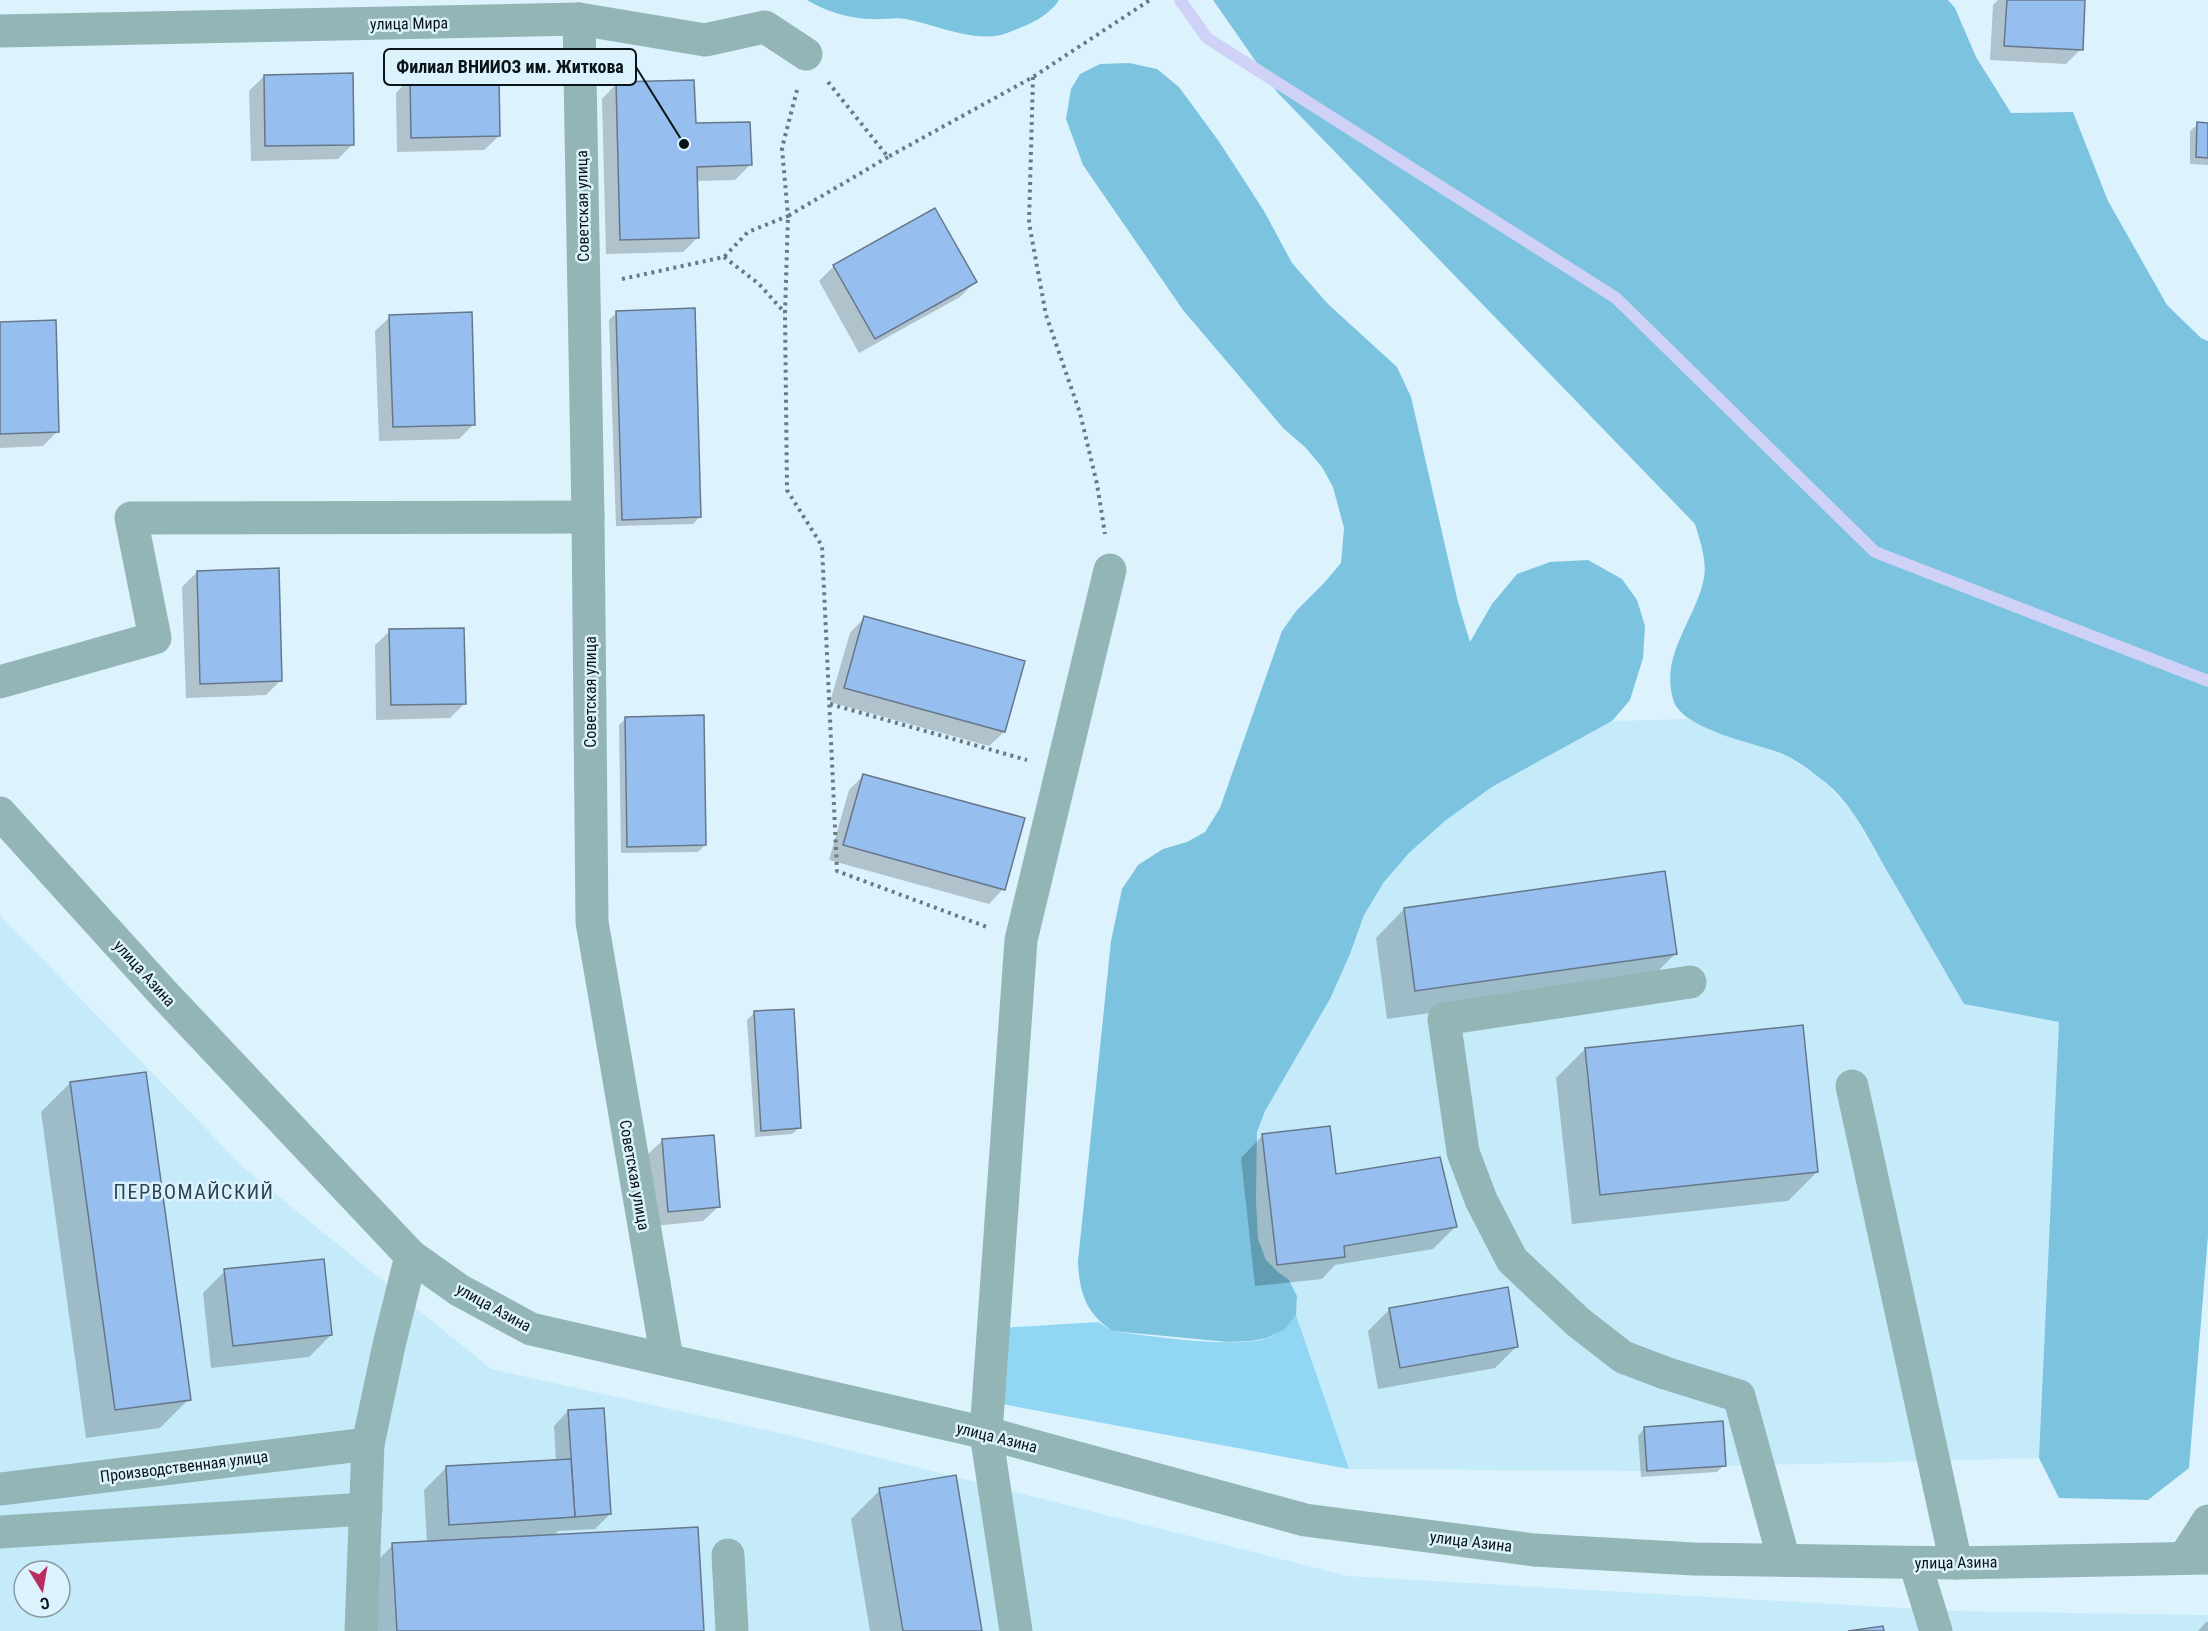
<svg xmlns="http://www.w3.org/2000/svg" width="2208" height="1631" viewBox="0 0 2208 1631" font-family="'Roboto Condensed',sans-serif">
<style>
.built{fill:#c5ebfb;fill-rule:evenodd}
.green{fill:#91d7f4}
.forest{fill:#7bc3df}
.shadow{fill:#0003}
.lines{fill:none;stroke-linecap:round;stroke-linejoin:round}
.stream{stroke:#cfd2f6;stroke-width:12}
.building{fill:#96bfef;stroke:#67778a;stroke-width:1.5}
.path{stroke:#6a7a82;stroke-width:4;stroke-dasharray:3 4.5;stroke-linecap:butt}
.minor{stroke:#93b5b5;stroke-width:33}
.labels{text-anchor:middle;stroke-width:5;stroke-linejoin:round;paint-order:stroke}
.street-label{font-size:16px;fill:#091318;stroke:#dcf3fe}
.quarter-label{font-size:20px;letter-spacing:1.5px;fill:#2d4650;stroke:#dcf3fe}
.leader{fill:none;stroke:#091318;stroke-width:2}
.callout-dot{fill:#091318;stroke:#dcf3fe;stroke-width:2}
.callout{fill:#dcf3fe;stroke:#091318;stroke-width:2}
.callout-label{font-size:18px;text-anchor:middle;font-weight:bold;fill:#091318}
</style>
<rect width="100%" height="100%" fill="#dcf3fe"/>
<g class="built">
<path d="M1688,719L1713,731L1785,755L1824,780L1852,812L1964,1004L2059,1022L2039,1458L1726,1466L1647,1471L1349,1469L1296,1315L1297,1296L1289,1280L1278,1273L1266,1260L1258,1239L1256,1200L1257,1132L1265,1111L1330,999L1350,954L1364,915L1384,882L1409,853L1446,820L1492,787L1612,721Z"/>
<path d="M0,915L244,1168L491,1369L797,1437L1348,1576L1955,1611L2208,1615V1631H0ZM24,1571H60V1607H24Z"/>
</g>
<path class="green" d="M1296,1315L1349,1469L975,1399L981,1329L1098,1322L1113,1331C1147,1336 1238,1349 1268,1338C1280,1333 1288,1325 1296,1315Z"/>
<g class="forest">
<path d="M807,0H1059C1052,12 1035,22 1022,27C1014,30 1005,35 996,36C964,39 936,25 906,19C895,17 884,20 873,19C852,19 826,12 807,0Z"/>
<path d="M1213,0H1948L1955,8L1976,57L2011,113L2073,112L2108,201L2167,305L2201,338L2208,341V1236L2189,1468L2148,1500L2059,1498L2039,1458L2059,1022L1964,1004C1938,960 1913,915 1887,871C1870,841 1849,798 1821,779C1810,770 1796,760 1783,754C1756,743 1681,730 1673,699C1660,654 1696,619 1704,578C1707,560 1700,541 1695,524L1277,92Z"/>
<path d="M1129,63L1157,69L1179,87L1220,143L1264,211L1292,263L1328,304L1397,367L1411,397L1458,602L1470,642L1492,604L1517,574L1550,562L1588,560L1622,579L1637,600L1645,626L1643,658L1630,700L1612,721L1492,787L1446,820L1409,853L1384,882L1364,915L1350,954L1330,999L1265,1111L1257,1132L1256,1200L1258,1239L1266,1260L1278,1272L1289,1280L1297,1296L1296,1315L1285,1329L1267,1338L1251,1341L1228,1342L1113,1331C1086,1314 1079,1292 1078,1261L1111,941L1122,889L1138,865L1163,849L1187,842L1205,832L1220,808L1282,631L1297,610L1324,583L1341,563L1344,528L1333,487L1322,467L1305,447L1284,429L1183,310L1083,165L1066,119L1071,89L1080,74L1100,64Z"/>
</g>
<g class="shadow">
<path d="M1998,0H2084L2081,49L2066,64L1990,60L1993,5Z"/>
<path d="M264,76L353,144L338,159L251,161L249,91Z"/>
<path d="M410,78L499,136L484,150L397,152L396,93Z"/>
<path d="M616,84L694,125L750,165L735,180L696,181L698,237L683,252L606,254L602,99Z"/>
<path d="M2198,124H2208V165L2190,164V131Z"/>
<path d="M934,210L975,282L960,297L859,353L819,281L834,266Z"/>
<path d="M616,313L700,517L693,524L616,526L609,320Z"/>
<path d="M390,317L474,424L459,439L379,441L375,331Z"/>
<path d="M0,323L58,431L43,446L0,448Z"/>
<path d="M197,572L281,680L266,695L186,698L182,587Z"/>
<path d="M864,618L1004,732L989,746L830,702L850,633Z"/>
<path d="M390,631L465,703L450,718L376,720L375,645Z"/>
<path d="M626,718L705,845L698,852L621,853L619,725Z"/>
<path d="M864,775L1003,889L989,904L829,860L849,790Z"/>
<path d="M1404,909L1675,954L1646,983L1387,1019L1376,938Z"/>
<path d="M754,1013L800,1127L792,1134L755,1137L747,1020Z"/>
<path d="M1585,1049L1817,1172L1788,1201L1572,1224L1556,1078Z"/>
<path d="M70,1083L189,1399L160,1428L86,1438L41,1112Z"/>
<path d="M1263,1135L1334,1175L1455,1227L1433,1249L1335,1265L1322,1279L1255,1286L1241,1158Z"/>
<path d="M662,1141L718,1207L703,1221L654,1226L647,1155Z"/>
<path d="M225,1271L331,1335L309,1357L211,1368L203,1293Z"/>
<path d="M1390,1309L1517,1346L1495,1368L1378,1389L1368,1331Z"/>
<path d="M568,1411L610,1514L595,1529L558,1531L553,1536L702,1631H367L364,1574L393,1545L427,1543L424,1490L446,1468L556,1462L554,1426Z"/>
<path d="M1645,1428L1724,1465L1717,1472L1641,1477L1638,1436Z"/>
<path d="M880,1490L980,1631H870L851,1519Z"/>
<path d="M2206,1622H2208V1631H2198Z"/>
</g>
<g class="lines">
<path class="stream" d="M1180,0L1207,38L1616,298L1875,552L2208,681"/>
</g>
<g class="building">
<path d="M2007,0H2085L2083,50L2004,46Z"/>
<path d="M353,73L354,145L265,146L264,75Z"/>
<path d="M499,75L500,136L411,138L410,76Z"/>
<path d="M694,80L696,123L750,122L752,165L697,167L699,238L620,240L616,82Z"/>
<path d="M2197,122L2208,123V158L2196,157Z"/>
<path d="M935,208L977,282L875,339L833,265Z"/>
<path d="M695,308L701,517L622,520L616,311Z"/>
<path d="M472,312L475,425L393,427L389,315Z"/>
<path d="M56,320L59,432L0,434V322Z"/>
<path d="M279,568L282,681L200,684L197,571Z"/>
<path d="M864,616L1025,661L1005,732L844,688Z"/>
<path d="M464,628L466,704L391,705L389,629Z"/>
<path d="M704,715L706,845L627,847L625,717Z"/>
<path d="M863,774L1025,818L1005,890L843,845Z"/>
<path d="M1665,871L1677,954L1415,991L1404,908Z"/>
<path d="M794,1009L801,1128L761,1131L754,1011Z"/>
<path d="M1803,1025L1818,1172L1600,1195L1585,1048Z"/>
<path d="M146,1072L191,1400L115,1410L70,1082Z"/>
<path d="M1330,1126L1336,1174L1440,1157L1457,1227L1344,1246L1345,1257L1277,1265L1262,1134Z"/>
<path d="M714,1135L720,1207L668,1212L662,1139Z"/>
<path d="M324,1259L332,1335L233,1346L224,1269Z"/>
<path d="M1508,1287L1518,1347L1400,1368L1389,1308Z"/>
<path d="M604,1408L611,1514L575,1517L568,1410Z"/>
<path d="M1723,1421L1726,1466L1647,1471L1644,1427Z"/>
<path d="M571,1459L575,1517L449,1525L446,1466Z"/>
<path d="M956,1475L982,1631H903L879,1488Z"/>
<path d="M698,1527L704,1631H397L392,1543Z"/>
<path d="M1883,1626L1884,1631H1848Z"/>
</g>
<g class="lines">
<g class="path">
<path d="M1033,77L1029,223L1046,315L1080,413L1097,484L1105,534"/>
<path d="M828,82L888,157L1033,77L1150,0"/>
<path d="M888,157L788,216L785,313L787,490L822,546L837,871L987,927"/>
<path d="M724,257L759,284L785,313"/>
<path d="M622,279L724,257L748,232L788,216L782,148L797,90"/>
<path d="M830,704L1027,760"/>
</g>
<g class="minor">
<path d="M579,19L588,517L592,922L667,1359"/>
<path d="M0,31L579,19L705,40L765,27L806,54"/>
<path d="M0,682L155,638L131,518L588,517"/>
<path d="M0,813L163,993L411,1256L459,1290L531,1329L986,1433L1305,1520L1534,1550L1694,1559L1956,1563L2208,1558"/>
<path d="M1690,982L1444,1019L1463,1152L1481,1200L1512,1260L1578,1322L1623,1357L1665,1373L1739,1396L1784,1560"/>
<path d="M1852,1086L1956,1563"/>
<path d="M0,1489L368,1444"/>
<path d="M0,1532L366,1509"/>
<path d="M728,1555L732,1631"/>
<path d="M2185,1557L2208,1521"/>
<path d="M1915,1563L1936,1631"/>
<path d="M361,1631L368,1444L389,1345L411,1256"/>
<path d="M1016,1631L986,1433L1021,940L1110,570"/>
</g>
</g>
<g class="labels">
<g class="street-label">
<text transform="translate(409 23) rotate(-1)" y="6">улица Мира</text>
<text transform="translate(582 206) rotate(-91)" y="6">Советская улица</text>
<text transform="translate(590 692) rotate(-90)" y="6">Советская улица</text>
<text transform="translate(145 973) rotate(48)" y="6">улица Азина</text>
<text transform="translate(635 1175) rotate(80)" y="6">Советская улица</text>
<text transform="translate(494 1307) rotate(29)" y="6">улица Азина</text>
<text transform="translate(997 1437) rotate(14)" y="6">улица Азина</text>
<text transform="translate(184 1466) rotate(-7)" y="6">Производственная улица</text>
<text transform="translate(1471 1541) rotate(7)" y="6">улица Азина</text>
<text transform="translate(1956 1562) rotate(-1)" y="6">улица Азина</text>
</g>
<g class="quarter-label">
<text x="194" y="1199">ПЕРВОМАЙСКИЙ</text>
</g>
</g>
<path class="leader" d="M684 144L636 67"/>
<circle class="callout-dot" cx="684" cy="144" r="6"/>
<rect class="callout" x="384" y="49" width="252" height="36" rx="6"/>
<g class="callout-label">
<text x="510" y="73">Филиал ВНИИОЗ им. Житкова</text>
</g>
<g transform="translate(42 1589) rotate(169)"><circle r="28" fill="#dcf3fe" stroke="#8899a2" stroke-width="1.5"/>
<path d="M0-4.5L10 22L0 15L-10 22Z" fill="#b92c61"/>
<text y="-9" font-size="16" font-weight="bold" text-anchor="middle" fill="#091318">С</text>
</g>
</svg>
